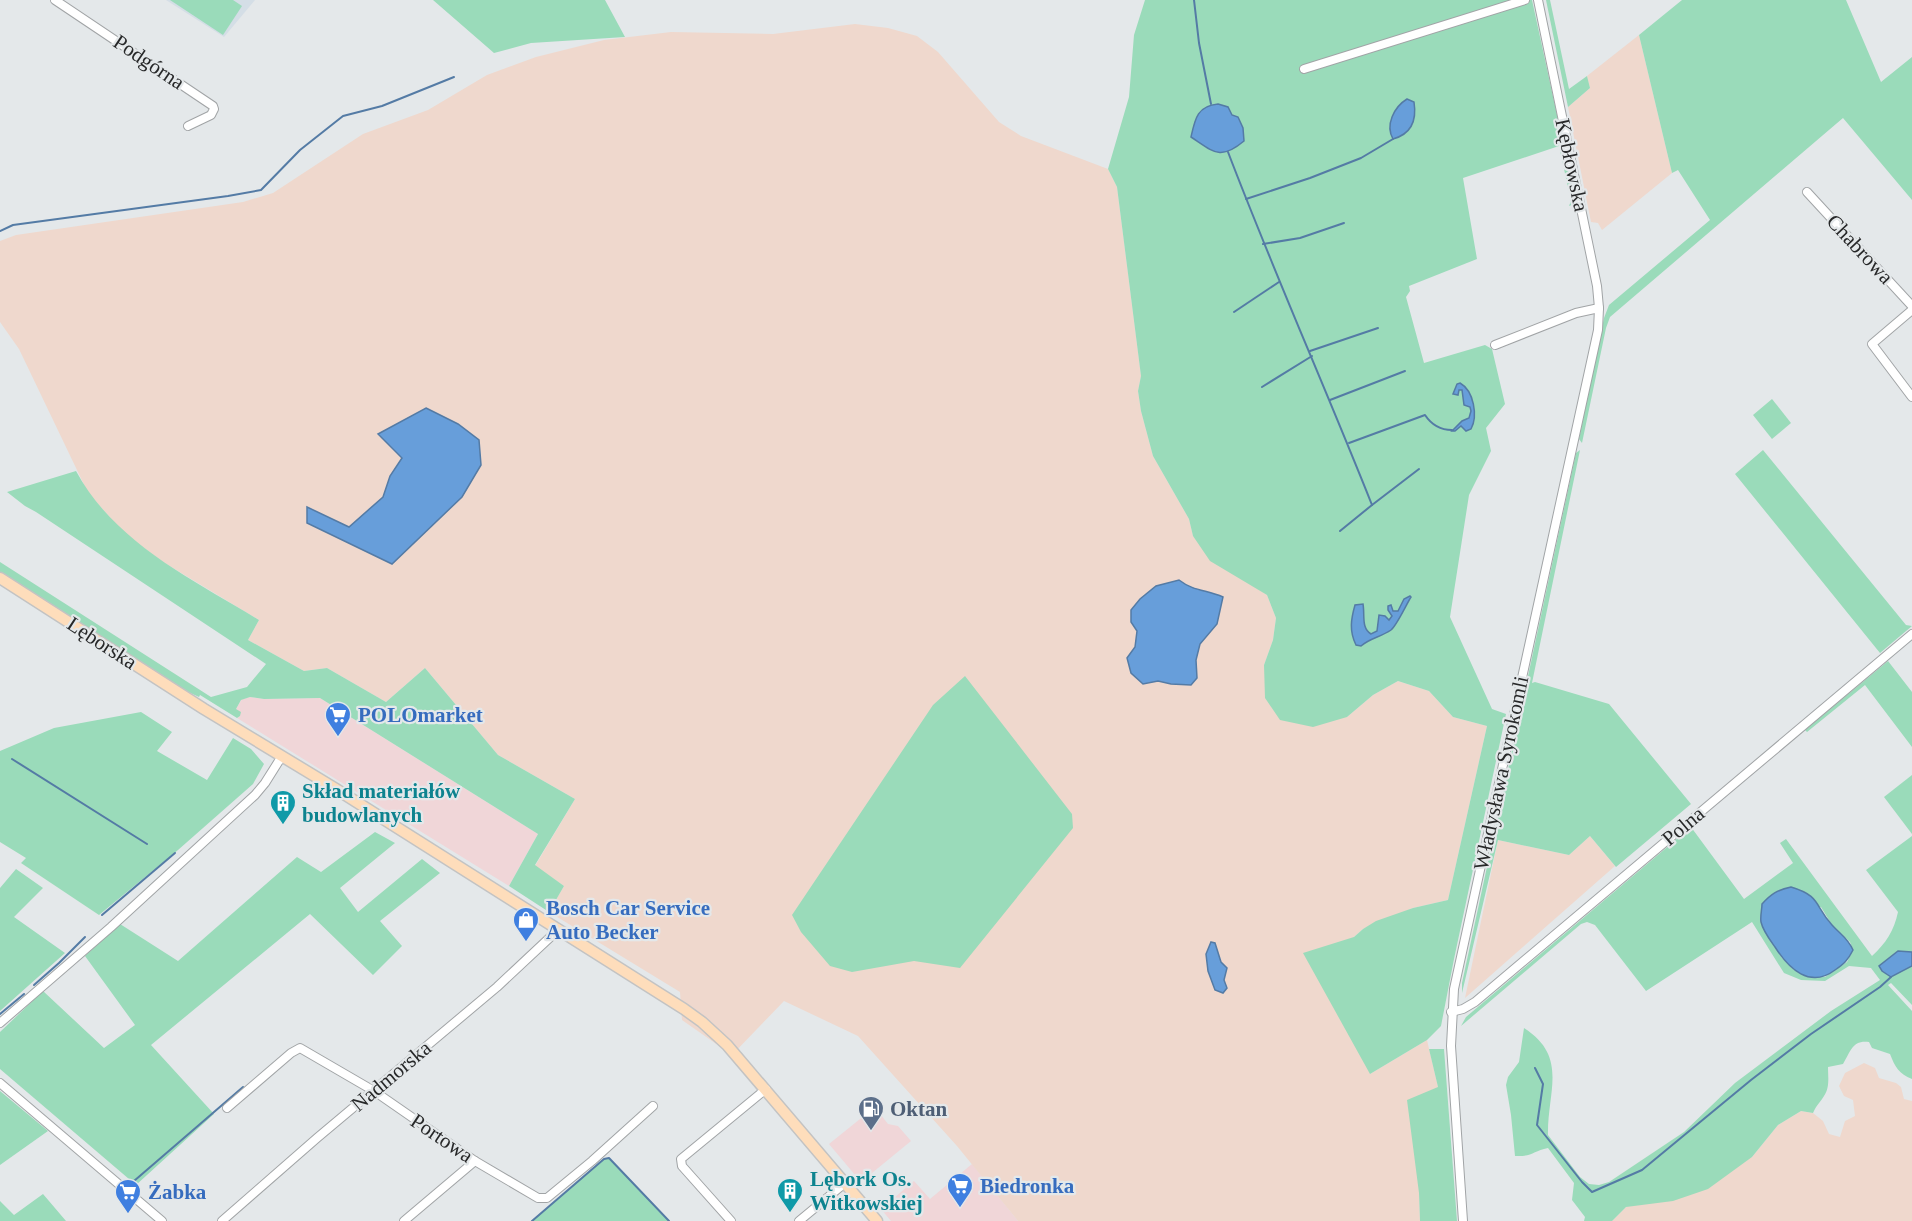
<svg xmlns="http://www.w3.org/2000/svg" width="1912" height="1221" viewBox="0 0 1912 1221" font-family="Georgia,serif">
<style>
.commercial{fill:#f0d6d8}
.industrial{fill:#efd8cd}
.built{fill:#d4dee6}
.green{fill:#9adbba;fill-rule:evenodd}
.water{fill:#679eda;stroke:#547ba5;stroke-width:1.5}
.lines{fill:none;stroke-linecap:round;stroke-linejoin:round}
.stream{stroke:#547ba5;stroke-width:2}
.minor-casing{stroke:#a1a4a6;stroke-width:10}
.major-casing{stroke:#c3c3c3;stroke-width:13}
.minor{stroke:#fff;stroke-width:8}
.major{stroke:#feddbb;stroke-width:10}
.labels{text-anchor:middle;stroke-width:4.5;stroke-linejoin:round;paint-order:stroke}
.street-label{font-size:21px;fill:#272829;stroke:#e4e8ea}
.shop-label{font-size:21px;font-weight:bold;fill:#366cbe;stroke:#e4e8ea;text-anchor:start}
.culture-label{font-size:21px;font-weight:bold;fill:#0d838f;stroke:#e4e8ea;text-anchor:start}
.service-label{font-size:21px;font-weight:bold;fill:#4e5e75;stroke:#e4e8ea;text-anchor:start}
</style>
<rect width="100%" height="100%" fill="#e4e8ea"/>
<g class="commercial">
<path d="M250,697L264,699L320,698L538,834L509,886L237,718L240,716L236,709L242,699Z"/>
<path d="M877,1110L888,1124L898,1126L911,1141L861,1182L829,1144L870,1111Z"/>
<path d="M972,1164L1018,1221H891L881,1209L914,1181L930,1199Z"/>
</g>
<g class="industrial">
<path d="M855,24L888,28L917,36L938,52L999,122L1021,136L1108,169L1117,187L1141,376L1138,391L1141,411L1153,456L1189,519L1193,536L1245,580L1267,595L1276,618L1273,640L1264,665L1347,717L1373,695L1398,681L1429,691L1453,717L1487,726L1448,900L1413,908L1363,929L1354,937L1370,1074L1427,1040L1438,1087L1419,1193L1420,1221H1018L957,1146L858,1036L784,1001L732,1055L682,1020L680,992L549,912L564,886L535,866L575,799L498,755L425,668L386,702L327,668L304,671L248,640L259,620L163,562L125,534L88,493L19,349L0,322V241L16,235L243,202L273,193L363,134L428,110L487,75L536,57L604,40L671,32L773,34Z"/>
<path d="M1639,35L1672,173L1602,230L1598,223L1591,222L1568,107L1590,88L1587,76Z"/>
<path d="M1590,836L1615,866L1465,998L1498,840L1569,855Z"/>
<path d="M1864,1063L1875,1068L1879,1078L1896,1083L1901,1087L1904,1099L1912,1101V1221H1612L1626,1207L1752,1157L1778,1125L1801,1111L1813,1113L1823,1121L1829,1134L1840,1137L1845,1121L1855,1116L1853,1100L1844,1096L1839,1086L1845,1073Z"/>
</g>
<path class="built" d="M166,0H255L224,37Z"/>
<g class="green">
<path d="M170,0H233L242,6L223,35Z"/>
<path d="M433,0H605L625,37L531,43L494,53Z"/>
<path d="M1145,0H1532L1576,202L1574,204L1569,206L1571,201L1559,146L1463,178L1477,259L1409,286L1410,291L1406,297L1424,363L1485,345L1492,349L1505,404L1486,428L1491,451L1469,495L1450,617L1492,709L1506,714L1454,959L1441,1026L1427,1040L1370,1074L1303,953L1354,937L1363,929L1376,921L1413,908L1448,900L1487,726L1453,717L1429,691L1398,681L1373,695L1347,717L1313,727L1280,720L1265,698L1264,665L1273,640L1276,618L1267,595L1210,561L1193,536L1189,519L1153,456L1141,411L1138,391L1141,376L1117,187L1108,169L1129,97L1134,35Z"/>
<path d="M1546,0H1550L1569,89L1587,76L1590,88L1568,107Z"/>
<path d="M1682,0H1846L1881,82L1912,57V200L1843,118L1610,317L1606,328L1582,443L1579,439L1604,318L1609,305L1710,220L1678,170L1672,173L1639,35Z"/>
<path d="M1772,399L1791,423L1772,439L1753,415Z"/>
<path d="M1580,450L1532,683L1535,682L1609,704L1691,804L1616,867L1590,836L1569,855L1498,840L1462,993V983L1576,453Z"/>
<path d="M1763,450L1906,625L1912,626L1880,653L1735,474Z"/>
<path d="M76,471C115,543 192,579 259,620L248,640L304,671L327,668L386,702L425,668L498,755L575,799L535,865L564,886L549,912L509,886L538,834L320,698L264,699L250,697L241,700L236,709L241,712L240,716L237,718L200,695L199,697L184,690L137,662L103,638L72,620L0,572V562L211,697L247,687L266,664L36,512L25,506L7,492Z"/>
<path d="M1888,661L1912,692V747L1865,685L1807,732L1805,730Z"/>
<path d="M965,676L1072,814L1073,828L960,968L914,961L852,972L830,966L801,932L792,915L933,705Z"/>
<path d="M141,712L172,732L157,751L207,780L233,738L251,749L264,764L253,784L178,850L99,915L21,863L26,858L0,842V751L54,728Z"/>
<path d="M1912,775V834L1884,797Z"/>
<path d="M1691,827L1744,899L1793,863L1780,843L1786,839L1872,956C1886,943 1894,931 1898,912L1866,870L1912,836V952L1898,951L1879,966L1882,971L1891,977L1912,966V1005L1891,983L1888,985L1912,1011V1079C1899,1074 1895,1067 1890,1054L1872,1048L1869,1042C1852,1040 1851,1051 1843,1064L1828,1067C1828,1076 1830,1088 1824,1096C1820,1103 1817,1104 1813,1113L1801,1111L1778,1125L1752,1157L1708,1189L1673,1201L1626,1207L1612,1221H1584L1585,1217L1572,1200L1574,1183L1548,1148C1533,1151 1532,1157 1515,1156L1511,1115L1506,1085L1508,1077L1519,1062L1524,1028C1569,1057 1547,1092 1548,1135L1580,1177L1589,1184L1599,1185L1609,1182L1684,1132L1735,1083L1831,1011L1880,980L1871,968L1849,966L1825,981L1801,980L1784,973L1752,922L1646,991L1595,925L1587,922L1581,924L1461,1026L1466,1017ZM1821,907L1832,925L1850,942L1853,950L1847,962L1825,977L1794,970L1782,958L1761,923Z"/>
<path d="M375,832L395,843L340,888L358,912L422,859L440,873L380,921L402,946L373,975L310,914L151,1045L214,1114L136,1185L0,1069V1032L43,991L104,1048L135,1025L85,956L120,924L178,961L297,857L321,872Z"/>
<path d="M16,869L43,888L14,917L65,953L0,1011V888Z"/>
<path d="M1429,1049H1444L1457,1221H1420L1419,1193L1407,1100L1438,1087Z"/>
<path d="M0,1091L48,1131L0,1165Z"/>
<path d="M609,1158L669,1221H532L604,1159Z"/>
<path d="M43,1194L66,1221H0V1201L14,1215Z"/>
</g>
<g class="water">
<path d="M1407,99L1414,102C1417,121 1411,134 1393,139C1385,125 1394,107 1407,99Z"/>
<path d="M1218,104L1228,107L1232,115L1238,117L1243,128L1244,141C1220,161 1214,152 1191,137C1195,119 1197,106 1218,104Z"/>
<path d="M1460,383C1474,391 1478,416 1471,429L1466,431L1461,426L1455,431H1452L1462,421L1469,418L1471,411L1470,407L1464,405L1462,390H1459L1458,395L1453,394L1457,384Z"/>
<path d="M426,408L458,424L479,440L481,465L462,497L392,564L307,523V507L349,527L383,497L390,476L402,458L378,434Z"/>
<path d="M1179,580C1193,591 1207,590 1223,597L1217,624L1200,644L1196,660L1197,678L1191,685L1171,684L1158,681L1143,684L1131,673L1127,658L1135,647L1137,631L1131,622V610L1140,599L1156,586Z"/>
<path d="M1410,596L1411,597C1406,605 1397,625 1391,630C1381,637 1370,638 1361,646L1356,645C1349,631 1351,619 1355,605L1363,604C1365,615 1361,628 1371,634L1377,631L1379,615L1385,616L1389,620L1392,616L1388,610V606L1391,605L1393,611H1398L1404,599Z"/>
<path d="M1791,887C1821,896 1814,905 1832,925C1840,934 1848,938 1853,950C1848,960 1844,964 1835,970C1810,989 1789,969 1775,947C1770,940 1763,931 1761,922C1760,917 1762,909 1762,904C1771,894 1777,890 1791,887Z"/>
<path d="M1211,942L1215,943L1221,962L1227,968L1224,980L1227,988L1223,993L1215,990L1208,971L1206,954Z"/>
<path d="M1898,951L1912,952V966L1891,977L1882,971L1879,966Z"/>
</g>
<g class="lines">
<g class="stream">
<path d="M1194,0L1199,43L1211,104"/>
<path d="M1228,152C1273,270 1325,387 1372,505L1419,469"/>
<path d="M1246,199L1310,178L1361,158L1393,139"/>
<path d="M0,231L13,225L228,196L261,190L300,150L343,116L382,106L454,77"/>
<path d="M1263,244L1300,238L1344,223"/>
<path d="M1234,312L1279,282"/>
<path d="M1310,351L1378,328"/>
<path d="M1262,387L1312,356"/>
<path d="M1330,400L1405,371"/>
<path d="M1349,443L1425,415C1431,424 1440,430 1452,430"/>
<path d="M1340,531L1372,505"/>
<path d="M12,759L147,844"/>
<path d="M102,915L175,853"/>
<path d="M34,985L59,963L85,937"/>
<path d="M0,1014L24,994"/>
<path d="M1535,1068L1543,1084L1537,1125L1582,1182L1592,1192L1642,1170L1751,1080L1811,1034L1880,987L1891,977"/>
<path d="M134,1181L243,1087"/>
<path d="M532,1221L604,1159L609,1158L669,1221"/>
</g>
<defs>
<g id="minor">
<path d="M55,0L213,106L214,109L211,115L188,126"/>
<path d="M1304,69L1525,0"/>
<path d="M1807,192L1912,306"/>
<path d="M1912,310L1872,344L1912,397"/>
<path d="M1495,345L1576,313L1599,308"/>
<path d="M1451,1012L1463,1009L1475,1002L1912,634"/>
<path d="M0,1023L111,927L255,795L265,783L282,756"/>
<path d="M0,1083L162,1221"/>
<path d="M227,1108L291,1053L300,1048L374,1091L475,1161L538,1198H547L592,1161L653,1106"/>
<path d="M222,1221L317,1138L497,987L559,929"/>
<path d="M404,1221L475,1161"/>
<path d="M731,1221L682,1166L681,1159L766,1089"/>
<path d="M799,1221L845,1183"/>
<path d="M1463,1221L1451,1046L1454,989L1598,330L1599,308L1597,286L1538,0"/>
</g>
<path id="major" d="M0,578L204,709L336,789L684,1009L702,1022L727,1045L877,1221"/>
</defs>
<use href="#minor" class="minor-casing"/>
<use href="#major" class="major-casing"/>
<use href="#minor" class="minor"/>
<use href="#major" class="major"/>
</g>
<defs>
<symbol id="supermarket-pin" viewBox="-11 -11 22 30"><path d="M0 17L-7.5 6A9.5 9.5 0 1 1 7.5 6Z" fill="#3f7fe0" stroke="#e4e8ea"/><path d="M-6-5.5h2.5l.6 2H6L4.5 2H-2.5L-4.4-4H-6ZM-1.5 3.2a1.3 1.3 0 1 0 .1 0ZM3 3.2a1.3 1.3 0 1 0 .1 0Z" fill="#fff"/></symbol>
<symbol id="building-pin" viewBox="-11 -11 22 30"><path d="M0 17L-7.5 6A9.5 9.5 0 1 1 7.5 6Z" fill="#0f9aa8" stroke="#e4e8ea"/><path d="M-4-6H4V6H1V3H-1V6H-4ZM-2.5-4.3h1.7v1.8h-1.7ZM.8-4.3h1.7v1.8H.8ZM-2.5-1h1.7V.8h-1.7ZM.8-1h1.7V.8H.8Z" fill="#fff"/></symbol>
<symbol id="shop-pin" viewBox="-11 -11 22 30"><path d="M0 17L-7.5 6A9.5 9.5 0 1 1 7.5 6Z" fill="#3f7fe0" stroke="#e4e8ea"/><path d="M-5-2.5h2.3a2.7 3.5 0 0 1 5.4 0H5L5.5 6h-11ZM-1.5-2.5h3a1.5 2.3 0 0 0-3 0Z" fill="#fff"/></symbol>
<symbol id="fuel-pin" viewBox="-11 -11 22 30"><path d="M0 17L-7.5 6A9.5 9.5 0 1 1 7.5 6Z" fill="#5c6f8a" stroke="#e4e8ea"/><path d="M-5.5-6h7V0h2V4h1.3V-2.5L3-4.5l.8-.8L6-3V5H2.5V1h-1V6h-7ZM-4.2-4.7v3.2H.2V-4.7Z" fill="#fff"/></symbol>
</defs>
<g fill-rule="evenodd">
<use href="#supermarket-pin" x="323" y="700" width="30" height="40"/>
<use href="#building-pin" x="268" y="788" width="30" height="40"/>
<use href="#shop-pin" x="511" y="905" width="30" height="40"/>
<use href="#fuel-pin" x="856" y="1094" width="30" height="40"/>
<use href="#supermarket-pin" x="945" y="1171" width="30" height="40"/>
<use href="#building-pin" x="775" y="1176" width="30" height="40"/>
<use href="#supermarket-pin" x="113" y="1177" width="30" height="40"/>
</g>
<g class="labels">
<g class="street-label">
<text transform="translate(149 62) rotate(34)" y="7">Podgórna</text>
<text transform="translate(1572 165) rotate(78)" y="7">Kębłowska</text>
<text transform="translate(1860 249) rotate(47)" y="7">Chabrowa</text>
<text transform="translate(102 643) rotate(33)" y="7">Lęborska</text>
<text transform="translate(1501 773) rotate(-78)" y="7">Władysława Syrokomli</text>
<text transform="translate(1683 826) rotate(-40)" y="7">Polna</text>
<text transform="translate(391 1076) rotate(-40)" y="7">Nadmorska</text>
<text transform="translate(442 1138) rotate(34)" y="7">Portowa</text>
</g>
<g class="shop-label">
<text x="358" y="722">POLOmarket</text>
<text x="546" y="915">Bosch Car Service<tspan x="546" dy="24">Auto Becker</tspan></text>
<text x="980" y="1193">Biedronka</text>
<text x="148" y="1199">Żabka</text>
</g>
<g class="culture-label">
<text x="302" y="798">Skład materiałów<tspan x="302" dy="24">budowlanych</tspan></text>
<text x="810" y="1186">Lębork Os.<tspan x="810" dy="24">Witkowskiej</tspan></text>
</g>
<g class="service-label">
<text x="890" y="1116">Oktan</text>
</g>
</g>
</svg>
